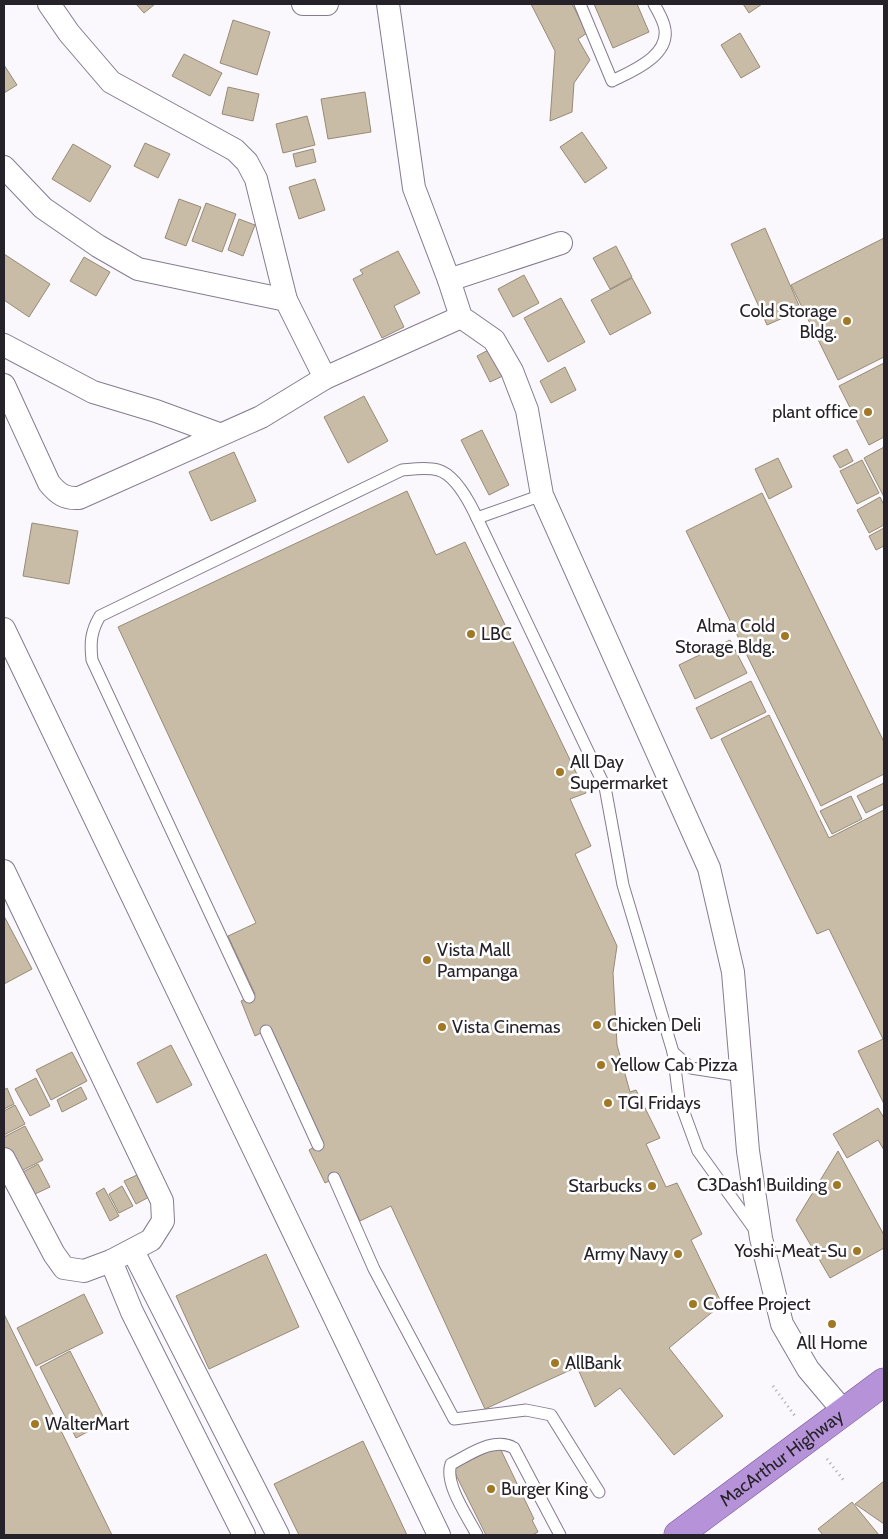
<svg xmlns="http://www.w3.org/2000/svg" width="888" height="1539" viewBox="0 0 888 1539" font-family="Cabin,sans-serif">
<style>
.building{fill:#c9bca6;stroke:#978b76}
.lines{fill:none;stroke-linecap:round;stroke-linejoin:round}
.service-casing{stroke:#857b90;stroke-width:13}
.minor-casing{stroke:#857b90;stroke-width:24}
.trunk-casing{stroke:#785a95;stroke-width:29}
.path{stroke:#a9a6ac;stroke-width:3;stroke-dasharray:1 4;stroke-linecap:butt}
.service{stroke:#fff;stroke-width:11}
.minor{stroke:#fff;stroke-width:22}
.trunk{stroke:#b693d8;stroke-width:28}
.poi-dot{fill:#a07826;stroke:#fff;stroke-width:2}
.labels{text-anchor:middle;stroke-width:5;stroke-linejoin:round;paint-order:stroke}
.poi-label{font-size:18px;fill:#26222a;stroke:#fff;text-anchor:start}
.street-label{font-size:18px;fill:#26222a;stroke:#fff}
</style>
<rect width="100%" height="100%" fill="#faf8fd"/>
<g class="building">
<path d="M136,4H155L144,13Z"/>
<path d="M531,4H572L587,33L578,39L590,60L574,83L572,112L550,121L555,51Z"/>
<path d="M594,4H637L649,32L613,48Z"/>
<path d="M743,4H762L749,13Z"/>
<path d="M233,20L270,32L257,75L220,63Z"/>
<path d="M740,33L760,67L741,78L721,45Z"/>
<path d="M184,54L222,73L210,96L172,76Z"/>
<path d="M4,65L17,85L4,93Z"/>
<path d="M228,87L259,94L253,121L222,114Z"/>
<path d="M365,92L371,132L328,139L321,99Z"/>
<path d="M307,116L315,145L283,153L276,124Z"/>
<path d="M582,132L607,168L585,183L560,147Z"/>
<path d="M145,143L170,154L158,178L134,166Z"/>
<path d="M73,144L111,166L90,202L52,179Z"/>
<path d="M313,149L316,162L296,167L293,154Z"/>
<path d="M315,179L325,210L299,219L289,187Z"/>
<path d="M179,199L201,207L186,246L165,238Z"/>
<path d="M206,203L236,214L222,252L192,241Z"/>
<path d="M239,219L255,225L243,256L228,250Z"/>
<path d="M765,228L801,310L767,325L731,244Z"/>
<path d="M884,238V357L838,380L791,285Z"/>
<path d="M616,246L632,277L610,289L593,258Z"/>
<path d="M398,251L420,293L394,306L404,327L382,338L353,279L363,274L360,270Z"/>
<path d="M4,254L50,284L29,317L4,300Z"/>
<path d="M84,257L110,272L96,296L70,281Z"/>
<path d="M524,275L539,303L513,317L498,289Z"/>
<path d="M632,278L651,313L610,335L591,300Z"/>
<path d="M561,298L585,342L548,362L524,318Z"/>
<path d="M494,347L507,374L490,382L477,356Z"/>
<path d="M884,363V437L869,445L839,386Z"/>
<path d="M565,367L576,390L551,403L540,381Z"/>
<path d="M364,396L388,441L348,463L324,417Z"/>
<path d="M482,430L509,485L489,495L461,440Z"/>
<path d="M884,447V497L864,458Z"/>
<path d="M847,449L853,461L840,468L833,456Z"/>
<path d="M234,452L256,501L211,521L189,472Z"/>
<path d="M778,458L792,487L769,499L755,469Z"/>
<path d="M862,460L879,493L857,504L840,471Z"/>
<path d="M407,491L436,555L465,542L586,793L570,799L591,846L575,854L617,946L613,973L617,1045L630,1092L636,1090L660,1138L646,1144L666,1187L677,1183L702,1234L691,1240L722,1304L669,1348L723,1416L674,1455L620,1388L595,1407L577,1367L485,1409L391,1206L360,1221L339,1176L325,1183L309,1150L323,1142L271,1028L255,1036L241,1001L255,994L228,936L256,923L118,627Z"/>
<path d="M762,493L884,742V774L821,806L686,531Z"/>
<path d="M880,497L884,505V525L869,533L857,510Z"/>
<path d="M32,523L78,531L69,584L23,576Z"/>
<path d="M884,528V546L876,550L869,536Z"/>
<path d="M730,640L747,673L695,699L679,665Z"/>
<path d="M751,681L766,712L711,739L696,708Z"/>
<path d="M769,715L829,838L884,810V1104L858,1051L883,1039L829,929L817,934L721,739Z"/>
<path d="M884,783V804L866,813L857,796Z"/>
<path d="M851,796L862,819L832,834L820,811Z"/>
<path d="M4,916L32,969L4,984Z"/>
<path d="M171,1045L192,1085L157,1103L137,1063Z"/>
<path d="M72,1052L87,1081L51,1100L36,1070Z"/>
<path d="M36,1078L50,1106L30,1116L15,1089Z"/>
<path d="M81,1087L87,1099L62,1112L57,1100Z"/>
<path d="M7,1088L14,1104L4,1109V1090Z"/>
<path d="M15,1105L25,1124L4,1135V1111Z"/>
<path d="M878,1108L884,1118V1150L878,1140L847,1158L833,1134Z"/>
<path d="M25,1126L43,1160L17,1173L4,1146V1137Z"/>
<path d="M838,1151L884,1235V1248L830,1278L796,1220Z"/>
<path d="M38,1164L50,1187L35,1194L23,1172Z"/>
<path d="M137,1175L149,1197L136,1204L124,1181Z"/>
<path d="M122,1186L133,1206L119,1213L109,1194Z"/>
<path d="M104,1188L119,1216L110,1221L96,1193Z"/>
<path d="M266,1254L299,1327L209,1369L176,1296Z"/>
<path d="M84,1294L103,1333L36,1366L17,1328Z"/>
<path d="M4,1314L112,1535H4Z"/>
<path d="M70,1351L106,1422L76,1438L40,1367Z"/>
<path d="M363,1441L407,1535H299L274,1484Z"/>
<path d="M499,1446L534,1519L532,1520L538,1532L532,1535H486L453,1469Z"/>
<path d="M884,1481V1524L855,1504Z"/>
<path d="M852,1502L879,1535H823L818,1529Z"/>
</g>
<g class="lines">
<defs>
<g id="service">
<path d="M580,4L612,81C632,71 673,55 664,25C662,18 658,11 654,4"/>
<path d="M477,518L605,787L623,885L673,1052L691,1068L742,1076"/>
<path d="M249,997L92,660C90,642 91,631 100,616L402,470C414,469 427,467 438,470C456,475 470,503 477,518L542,495"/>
<path d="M266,1031L318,1145"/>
<path d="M673,1052L679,1099L698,1151L755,1230"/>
<path d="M334,1178L374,1269L454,1419L526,1410L551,1415L599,1492"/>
<path d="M477,1535C468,1517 444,1484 451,1464C469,1455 494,1436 514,1448L560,1535"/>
</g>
<g id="minor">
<path d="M49,4L69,33L111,82L235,150L247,162L256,179L286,300L325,378"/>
<path d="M303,4H327"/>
<path d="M388,4L414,188L449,280L461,317L494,340L512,371L527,410L542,495L709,868L733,972L748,1151L761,1238L782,1324L808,1369L845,1413"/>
<path d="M4,167L43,208L98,246L138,269L286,300"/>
<path d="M449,280L561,243"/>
<path d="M4,345L93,392L156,411L219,434"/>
<path d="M4,385L49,483C58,494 65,499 79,498L261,417L325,378L461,317"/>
<path d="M4,629L439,1535"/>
<path d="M4,871L162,1201L163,1221L151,1240L111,1261L84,1271L64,1268L54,1254L4,1159"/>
<path d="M133,1251L278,1535"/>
<path d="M111,1261L132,1312L244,1535"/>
</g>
<g id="trunk">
<path id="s1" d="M678,1535L884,1382"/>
</g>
</defs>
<use href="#service" class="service-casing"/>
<use href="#minor" class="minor-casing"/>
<use href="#trunk" class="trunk-casing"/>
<g class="path">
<path d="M773,1386L795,1416"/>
<path d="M827,1459L845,1482"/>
</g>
<use href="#service" class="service"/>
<use href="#minor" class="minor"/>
<use href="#trunk" class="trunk"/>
</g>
<g class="poi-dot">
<circle cx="847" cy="321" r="5"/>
<circle cx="868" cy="412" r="5"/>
<circle cx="471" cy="634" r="5"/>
<circle cx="785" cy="636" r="5"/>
<circle cx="560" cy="772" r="5"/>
<circle cx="427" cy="960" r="5"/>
<circle cx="597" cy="1025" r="5"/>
<circle cx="442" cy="1027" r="5"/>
<circle cx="601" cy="1065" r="5"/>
<circle cx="608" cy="1103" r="5"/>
<circle cx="837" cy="1185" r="5"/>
<circle cx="652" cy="1186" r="5"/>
<circle cx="857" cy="1251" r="5"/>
<circle cx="678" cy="1254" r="5"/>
<circle cx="693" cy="1304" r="5"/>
<circle cx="832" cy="1324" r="5"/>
<circle cx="555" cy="1363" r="5"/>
<circle cx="35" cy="1424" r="5"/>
<circle cx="491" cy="1489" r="5"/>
</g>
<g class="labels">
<g class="poi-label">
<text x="837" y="317" text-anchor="end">Cold Storage<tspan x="837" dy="21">Bldg.</tspan></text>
<text x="858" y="418" text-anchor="end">plant office</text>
<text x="775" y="632" text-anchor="end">Alma Cold<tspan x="775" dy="21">Storage Bldg.</tspan></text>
<text x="481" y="640">LBC</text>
<text x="570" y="768">All Day<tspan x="570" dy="21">Supermarket</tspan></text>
<text x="437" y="956">Vista Mall<tspan x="437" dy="21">Pampanga</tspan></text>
<text x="607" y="1031">Chicken Deli</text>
<text x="452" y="1033">Vista Cinemas</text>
<text x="611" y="1071">Yellow Cab Pizza</text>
<text x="618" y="1109">TGI Fridays</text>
<text x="827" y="1191" text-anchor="end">C3Dash1 Building</text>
<text x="642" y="1192" text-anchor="end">Starbucks</text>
<text x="847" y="1257" text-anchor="end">Yoshi-Meat-Su</text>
<text x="668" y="1260" text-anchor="end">Army Navy</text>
<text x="703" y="1310">Coffee Project</text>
<text x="832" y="1349" text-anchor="middle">All Home</text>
<text x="565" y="1369">AllBank</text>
<text x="45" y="1430">WalterMart</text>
<text x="501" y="1495">Burger King</text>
</g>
<g class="street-label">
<text dy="6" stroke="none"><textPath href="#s1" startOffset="129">MacArthur Highway</textPath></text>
</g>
</g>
<rect width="888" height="1539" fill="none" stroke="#26222a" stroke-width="10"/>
</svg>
